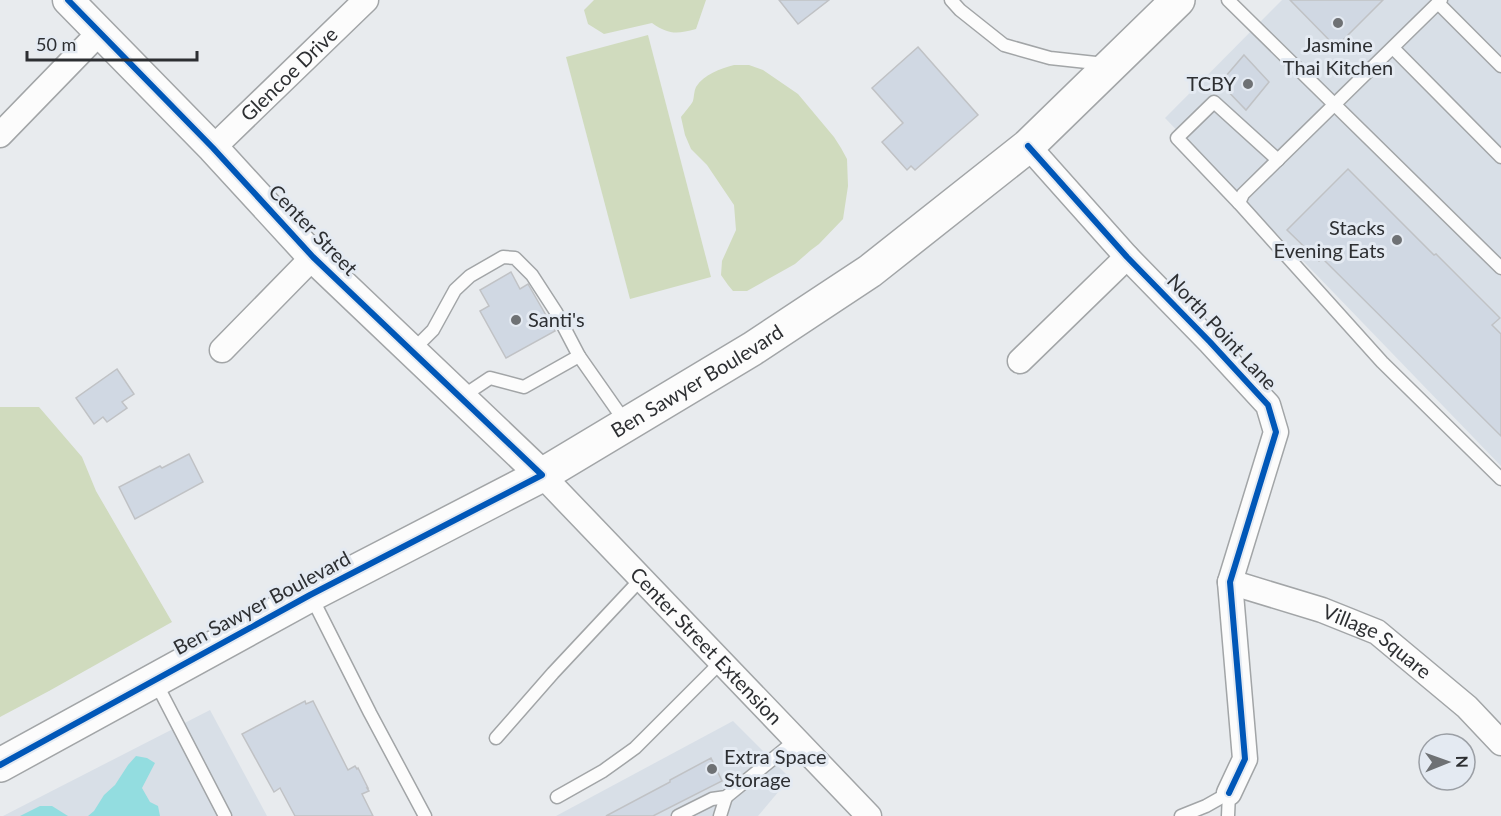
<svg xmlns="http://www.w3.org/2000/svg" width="1501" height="816" viewBox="0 0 1501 816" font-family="Lato,sans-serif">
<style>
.built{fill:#d8dfe7}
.green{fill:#d0dbbe}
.water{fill:#93dde0}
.building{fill:#d0d8e3;stroke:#c0c2c5;stroke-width:1.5}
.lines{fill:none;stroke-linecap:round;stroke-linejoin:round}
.service-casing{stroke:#a2a5a7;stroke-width:15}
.minor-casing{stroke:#a2a5a7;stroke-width:27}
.tertiary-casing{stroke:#a2a5a7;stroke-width:33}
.primary-casing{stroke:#a2a5a7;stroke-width:36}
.service{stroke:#fcfcfc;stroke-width:12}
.minor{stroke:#fcfcfc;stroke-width:24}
.tertiary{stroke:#fcfcfc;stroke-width:30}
.primary{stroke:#fcfcfc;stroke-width:33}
.cycleway-casing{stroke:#e4eaf2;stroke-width:10}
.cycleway{stroke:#0057b8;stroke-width:6}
.poi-dot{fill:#6e7174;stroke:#e4eaf2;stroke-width:2}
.labels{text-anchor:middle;stroke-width:6;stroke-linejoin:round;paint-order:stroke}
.poi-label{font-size:20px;fill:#2d2f32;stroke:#e4eaf2;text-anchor:end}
.street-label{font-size:20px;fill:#2d2f32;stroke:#e4eaf2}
</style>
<rect width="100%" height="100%" fill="#e8ebee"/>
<g class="built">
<path d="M1282,0H1501V466L1165,118Z"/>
<path d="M210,710L267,816H3Z"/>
<path d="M733,721L790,778L758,816H556Z"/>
</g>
<g class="green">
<path d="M594,0H706L696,29C677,34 669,35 652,23L604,34L588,24L584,10Z"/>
<path d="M648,35L711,277L630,299L566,57Z"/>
<path d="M734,65H749L763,70L798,94L834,137L841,148L847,159L848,186L843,219L819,244L811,250L795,264L747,291H733L728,285L721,275L722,261L736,230L734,205L707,165L691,149L685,135L681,117C684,113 691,105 693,101C694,97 694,91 696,87C704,74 720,69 734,65Z"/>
<path d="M0,407H39L82,457L96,491L172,622L49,691L0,717Z"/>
</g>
<g class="water">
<path d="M136,756L147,758L155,763L142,788L150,802L158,806L160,816H88L94,811L104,795L115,785L128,765Z"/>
<path d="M40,806H52L68,816H20Z"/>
</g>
<g class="building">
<path d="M779,0H829L798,24Z"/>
<path d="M1290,0H1383L1336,47Z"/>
<path d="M918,47L978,115L915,170L911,166L907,170L882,142L903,123L872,88Z"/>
<path d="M1244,55L1269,82L1246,110L1220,83Z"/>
<path d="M1348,169L1434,255L1436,254L1500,318L1492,325L1501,334V436L1322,258L1319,261L1287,230Z"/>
<path d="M511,272L520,289L528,284L555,331L506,358L480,311L489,306L480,290Z"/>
<path d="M117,369L134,394L122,402L127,408L107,422L103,417L94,424L76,398Z"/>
<path d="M189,454L203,482L135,519L119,487L160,466L162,468Z"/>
<path d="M305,701L306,704L313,701L348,770L355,766L357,769L358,768L368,788H367L369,791L362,794L373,816H295L280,788L274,792L242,734Z"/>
<path d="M711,758L722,781L653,816H606L670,782V780Z"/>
</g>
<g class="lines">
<defs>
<g id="service">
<path d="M951,0L960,10L1004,45L1050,58L1105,64"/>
<path d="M1228,0L1501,268"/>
<path d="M1441,0L1243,194L1239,203L1382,362L1501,479"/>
<path d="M1438,3L1501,66"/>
<path d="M1393,48L1501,157"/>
<path d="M1239,203L1177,138L1214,102L1278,160"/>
<path d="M412,351L433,330L455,290L470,276L503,257L515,258L532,275L556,312L579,356"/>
<path d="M460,398L490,378L524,387L579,356L626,423"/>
<path d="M311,596L370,713L425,816"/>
<path d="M155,681L225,816"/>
<path d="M496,738L553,673L641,579"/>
<path d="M557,797L603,771L635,748L721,662"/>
<path d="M678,816L712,799L726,797L796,740"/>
<path d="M720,816L726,797"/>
<path d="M1181,816L1206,806L1229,793"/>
<path d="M1228,816L1229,793"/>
</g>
<g id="minor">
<path d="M0,135L99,33"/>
<path d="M1028,146L1127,257L1210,342L1268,405L1276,432L1230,582L1245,759L1229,793"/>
<path id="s1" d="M213,148L366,0"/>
<path d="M222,350L313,257"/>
<path d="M1020,361L1127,257"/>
<path id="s2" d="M542,475L869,816"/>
<path id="s3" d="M1230,582L1322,610L1377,632L1467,707L1501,743"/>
</g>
<path id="tertiary" d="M68,0L213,148L313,257L542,475"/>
<g id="primary">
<path id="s4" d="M0,765L310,595L542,475L752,349L870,271L1028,146L1178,0"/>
</g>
</defs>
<use href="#service" class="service-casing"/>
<use href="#minor" class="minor-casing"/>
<use href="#tertiary" class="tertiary-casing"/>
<use href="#primary" class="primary-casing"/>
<use href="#service" class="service"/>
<use href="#minor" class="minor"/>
<use href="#tertiary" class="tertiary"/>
<use href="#primary" class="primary"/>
<defs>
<g id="cycleway">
<path d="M1028,146L1127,257L1210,342L1268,405L1276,432L1230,582L1245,759L1229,793"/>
<path d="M0,765L310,595L542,475L313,257L213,148L68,0"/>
</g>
</defs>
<use href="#cycleway" class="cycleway-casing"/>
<use href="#cycleway" class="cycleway"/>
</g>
<g class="poi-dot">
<circle cx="1338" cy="23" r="6"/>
<circle cx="1248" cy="84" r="6"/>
<circle cx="1397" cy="240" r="6"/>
<circle cx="516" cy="320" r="6"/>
<circle cx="712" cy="769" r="6"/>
</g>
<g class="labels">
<g class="poi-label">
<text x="1338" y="52" text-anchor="middle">Jasmine<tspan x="1338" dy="23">Thai Kitchen</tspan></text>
<text x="1236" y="91">TCBY</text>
<text x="1385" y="235">Stacks<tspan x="1385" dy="23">Evening Eats</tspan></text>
<text x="528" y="327" text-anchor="start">Santi's</text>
<text x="724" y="764" text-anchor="start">Extra Space<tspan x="724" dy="23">Storage</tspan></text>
</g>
<g class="street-label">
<text dy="7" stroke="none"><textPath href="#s1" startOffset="106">Glencoe Drive</textPath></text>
<text transform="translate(313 230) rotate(46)" y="7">Center Street</text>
<text transform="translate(1222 332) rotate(47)" y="7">North Point Lane</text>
<text dy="7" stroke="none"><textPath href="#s4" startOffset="796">Ben Sawyer Boulevard</textPath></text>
<text transform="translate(262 603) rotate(-28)" y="7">Ben Sawyer Boulevard</text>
<text dy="7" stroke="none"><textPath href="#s3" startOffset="160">Village Square</textPath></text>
<text dy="7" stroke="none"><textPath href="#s2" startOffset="237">Center Street Extension</textPath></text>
</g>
</g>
<g transform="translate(1447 762) rotate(89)"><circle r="28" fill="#e4eaf2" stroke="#9b9fa5" stroke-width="1.5"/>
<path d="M0-4.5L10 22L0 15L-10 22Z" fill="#6e7174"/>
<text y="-9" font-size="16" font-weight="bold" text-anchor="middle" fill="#2d2f32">N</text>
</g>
<path d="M27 51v9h170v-9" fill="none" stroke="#2d2f32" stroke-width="3"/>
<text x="36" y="51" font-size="18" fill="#2d2f32" stroke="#e4eaf2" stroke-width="4.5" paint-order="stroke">50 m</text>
</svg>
